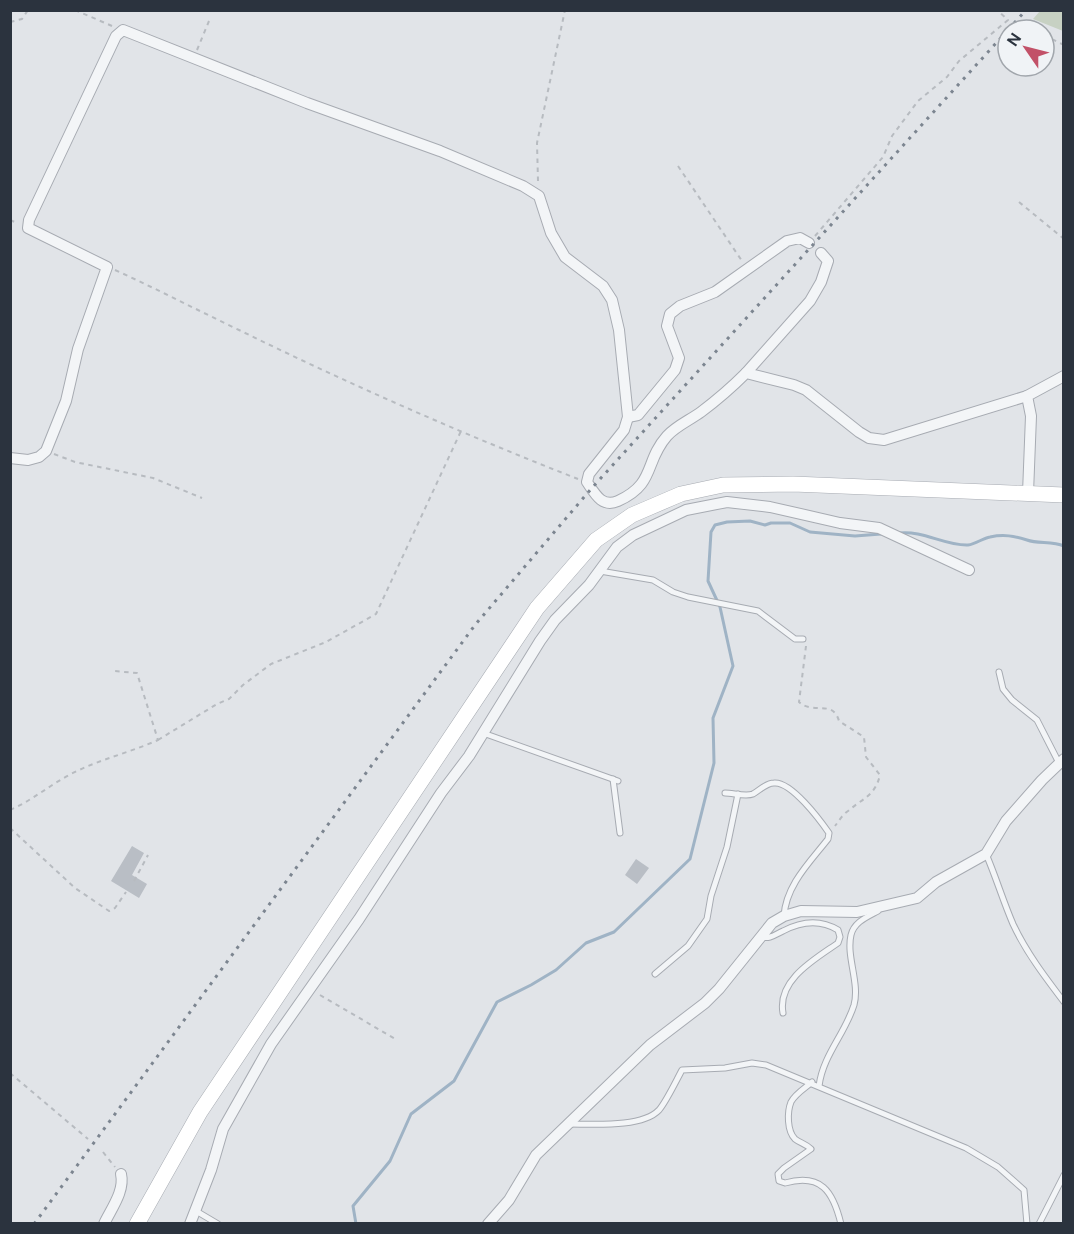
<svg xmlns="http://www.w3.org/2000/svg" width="1074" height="1234" viewBox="0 0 1074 1234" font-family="'DM Sans',sans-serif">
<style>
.green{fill:#c7d1c3}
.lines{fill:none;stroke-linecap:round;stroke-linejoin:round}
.stream{stroke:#9fb3c5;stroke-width:3}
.building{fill:#b9bec5}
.lane-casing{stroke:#a7abb2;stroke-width:7}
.street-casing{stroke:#a7abb2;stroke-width:12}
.secondary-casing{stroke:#a7abb2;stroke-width:16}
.path{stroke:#b7bbc0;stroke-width:2;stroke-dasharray:4.5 4.5;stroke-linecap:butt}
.lane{stroke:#f3f5f7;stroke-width:5}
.street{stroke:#f3f5f7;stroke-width:10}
.secondary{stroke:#fff;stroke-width:15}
.rail{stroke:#7c8590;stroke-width:3;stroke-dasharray:3 6;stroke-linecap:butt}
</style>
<rect width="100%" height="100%" fill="#e1e4e8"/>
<path class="green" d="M1040,11H1063V31L1033,19Z"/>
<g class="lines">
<g class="stream">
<path d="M899,533C923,530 945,546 968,545C976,544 983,538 990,537C1004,534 1014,536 1027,540C1038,544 1052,541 1064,546"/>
<path d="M356,1224L353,1206L390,1161L411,1114L454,1081L497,1002L531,985L556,970L586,943L614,932L690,859L714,763L713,718L733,666L720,607L708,581L711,532L715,525L727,522L750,521L765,525L771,523H790L810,532L855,536L881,534"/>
</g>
</g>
<g class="building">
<path d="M132,846L144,853L132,875L147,884L139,898L111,881Z"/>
<path d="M636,859L649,868L637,884L625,875Z"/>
</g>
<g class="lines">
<defs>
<g id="lane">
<path d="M600,571L653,580L673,592L688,597L758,611L795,639H803"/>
<path d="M999,672L1003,689L1012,700L1037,720L1059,763"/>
<path d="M483,733L618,781"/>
<path d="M613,779L620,833"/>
<path d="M725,793C733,793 746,797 753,794C760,790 766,783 774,783C791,781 820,820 829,833L828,839C810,862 786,885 784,916"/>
<path d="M986,854C996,877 1003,901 1013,924C1026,952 1045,977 1064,1002"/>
<path d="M761,937C771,939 774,935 783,931C802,921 820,919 838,930L840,937L838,943C815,959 777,980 783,1013"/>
<path d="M655,974L688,946L707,919L711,896L727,847L738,794"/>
<path d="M812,1082C805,1088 795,1094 791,1102C787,1112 787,1131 795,1139C800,1143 806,1144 811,1149L784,1168L778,1174L779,1181L785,1183C821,1173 833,1191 841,1224"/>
<path d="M819,1086C823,1055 845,1034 854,1005C860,983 846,957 851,935C854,922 867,917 878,911"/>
<path d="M569,1124C593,1124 642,1128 659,1110C666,1102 676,1081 682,1070L725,1068L752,1063L766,1065L966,1148L998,1167L1024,1190L1027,1224"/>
<path d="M196,1211L218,1224"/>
<path d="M1039,1224L1064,1175"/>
</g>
<g id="street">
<path d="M746,373L810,301L821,282L828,261L821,253"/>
<path d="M628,417L638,415L675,370L679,358L667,326L670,314L680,306L715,292L787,241L800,238L809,243"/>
<path d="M10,458L28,460L39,457L46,451L66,401L78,349L107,267L28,228L29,220L116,36L123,30L307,103L440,151L523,186L539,196L551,233L565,257L603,286L612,300L619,330L628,417L624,430L589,474L587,482C595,494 602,508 618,501C656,484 644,462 667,436C676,426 690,420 701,412C717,400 732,387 746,373L794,385L806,390L859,432L869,438L884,440L1027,396"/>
<path d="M1028,493L1031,416L1027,396L1064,376"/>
<path d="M104,1224C111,1209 125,1191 121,1174"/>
<path d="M190,1224L211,1170L223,1129L271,1044L359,919L441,793L469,756L540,641L555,620L589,585L617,547L633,535L686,510L727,502L770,507L840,523L879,528L969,570"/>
<path d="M488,1224L509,1200L536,1155L650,1045L705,1003L719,989L772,923L784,916L801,911L857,912L917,898L936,882L986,854L1006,821L1042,780L1064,759"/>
</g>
<path id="secondary" d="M137,1224L200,1112L537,608L596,540L632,515L681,494L723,485L793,484L1064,495"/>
</defs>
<use href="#lane" class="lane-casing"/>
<use href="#street" class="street-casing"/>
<use href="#secondary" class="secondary-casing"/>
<g class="path">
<path d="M75,10L112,26"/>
<path d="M10,22L22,19L28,10"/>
<path d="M1022,26L1033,30"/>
<path d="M1044,35L1064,45"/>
<path d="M197,50L209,21"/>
<path d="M678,166L742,261"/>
<path d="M538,181L537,143L565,10"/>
<path d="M1019,202L1064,239"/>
<path d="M10,220L17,223"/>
<path d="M815,236L883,157L892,136L918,101L947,77L959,61L1008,20L997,10"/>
<path d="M115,270C157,289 197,310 239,330C349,384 463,434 578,479"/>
<path d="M54,454L75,462L153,478L202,498"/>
<path d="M806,646L799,702C813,715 833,699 839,721L864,737L866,757L880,775C875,796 863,798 848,811C842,815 839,821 835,826"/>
<path d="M158,740L217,704L229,699L243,685L271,664L326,642L376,614L461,431"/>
<path d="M10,810C31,801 50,785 71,774C100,759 129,753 158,740L137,673L114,671"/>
<path d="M10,828L75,888L109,911L115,908L126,892"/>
<path d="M134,881L148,855"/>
<path d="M320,995L397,1040"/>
<path d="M10,1073L88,1139"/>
<path d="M103,1152L115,1167"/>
</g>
<use href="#lane" class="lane"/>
<use href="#street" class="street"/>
<use href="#secondary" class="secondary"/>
<g class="rail">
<path d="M1008,30L1026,10"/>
<path d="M34,1224L475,625L591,489L1008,30"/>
</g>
</g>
<rect width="1074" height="1234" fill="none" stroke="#2b333e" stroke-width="24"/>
<g transform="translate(1026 48) rotate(305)"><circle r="28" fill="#f0f3f6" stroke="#a1a6ac" stroke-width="1.5"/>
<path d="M0-4.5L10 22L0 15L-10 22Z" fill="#c25168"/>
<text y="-9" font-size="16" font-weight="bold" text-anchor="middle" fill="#2b333e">N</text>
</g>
</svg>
